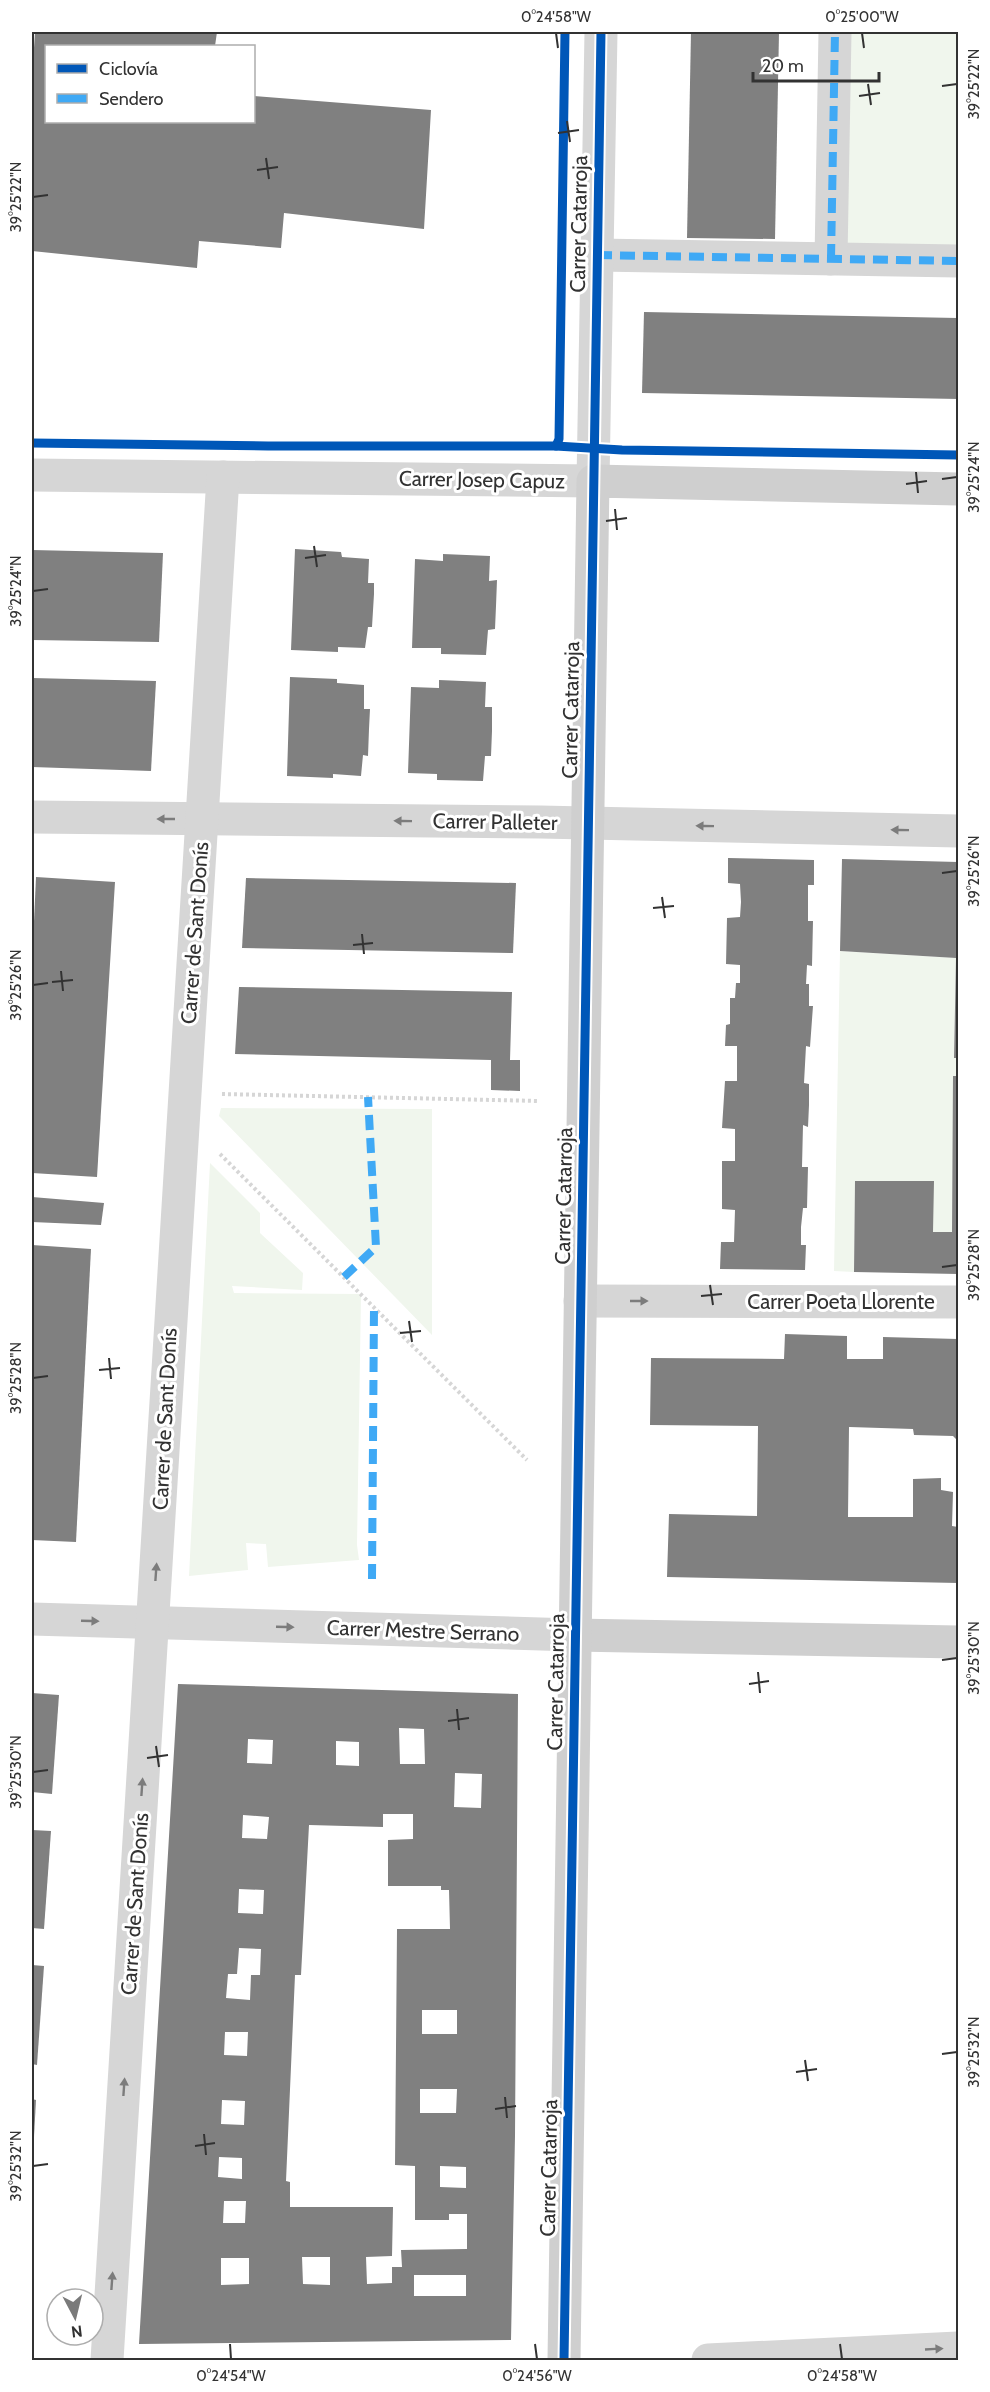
<svg xmlns="http://www.w3.org/2000/svg" width="990" height="2392" viewBox="0 0 990 2392" font-family="Cabin,sans-serif">
<style>
.green{fill:#f0f6ed}
.building{fill:#808080;fill-rule:evenodd}
.lines{fill:none;stroke-linecap:round;stroke-linejoin:round}
.path{stroke:#d6d6d6;stroke-width:4;stroke-dasharray:3 3;stroke-linecap:butt}
.street{stroke:#d6d6d6;stroke-width:33}
.secondary{stroke:#cfcfcf;stroke-width:33}
.quiet{stroke:#3fa9f5;stroke-width:8;stroke-dasharray:15 8;stroke-linecap:butt}
.cycleway-casing{stroke:#fff;stroke-width:13}
.cycleway{stroke:#0057b8;stroke-width:9}
.oneway{fill:#7c7c7c}
.ticks{fill:none;stroke:#323232;stroke-width:2}
.labels{text-anchor:middle;stroke-width:6;stroke-linejoin:round;paint-order:stroke}
.street-label{font-size:21px;fill:#323232;stroke:#fff}
.neatline{fill:none;stroke:#323232;stroke-width:2}
.ticks-label{font-size:15px;text-anchor:middle;fill:#323232}
</style>
<rect width="100%" height="100%" fill="#fff"/>
<g class="green">
<path d="M844,32H958V253L840,251Z"/>
<path d="M840,951L956,958L954,1058H958V1076H954L952,1232H933V1181H855L854,1272L834,1271Z"/>
<path d="M221,1108L432,1109V1335L219,1116Z"/>
<path d="M210,1163L260,1213V1233L303,1273L302,1290L232,1286L234,1293L361,1294L357,1545L359,1560L268,1567L266,1544L246,1543L248,1570L189,1576Z"/>
</g>
<g class="building">
<path d="M35,32H217L215,46H46V122H254V96L431,110L424,229L284,213L281,248L199,241L197,268L32,251V79Z"/>
<path d="M691,32H779L775,239L687,238Z"/>
<path d="M644,312L958,318V399L642,393Z"/>
<path d="M295,549L341,552L342,557L369,559L368,583H374V594L372,627H368L365,648L338,647V652L291,650Z"/>
<path d="M32,550L163,553L159,642L32,640Z"/>
<path d="M443,554L490,556L489,581L497,580L496,606L495,629L488,630L486,655L441,654V648H412L415,559L443,561Z"/>
<path d="M290,677L337,679V683L364,685V709H370L369,729L368,756L363,755L361,776L333,774V778L287,776Z"/>
<path d="M32,678L156,681L151,771L32,767Z"/>
<path d="M439,680L486,682L485,707H492V731L491,756H485L483,781L437,780V774L408,773L411,687L439,688Z"/>
<path d="M728,858L814,860V885H808V921H813L812,966L807,965L806,984H809V1006H813L810,1047L806,1046L804,1083L809,1084V1105L808,1127L803,1125L802,1167H808L807,1208H803L801,1227V1245H806L805,1270L720,1269L721,1242H734L735,1210L722,1209V1161H735V1129L722,1128L725,1081H737V1046H725L726,1025L730,1024V998H735L736,983H740V965L726,964L727,918L740,917L741,902L740,884L728,883Z"/>
<path d="M842,859L958,862V1058H954L956,958L840,951Z"/>
<path d="M36,877L115,882L97,1177L32,1173V966Z"/>
<path d="M246,878L516,883L513,953L242,948Z"/>
<path d="M239,987L512,992L510,1060H520V1091L491,1090V1060L235,1054Z"/>
<path d="M953,1076H958V1274L854,1272L855,1181H934L933,1232H952Z"/>
<path d="M32,1197L104,1203L101,1225L32,1222Z"/>
<path d="M32,1245L91,1249L76,1542L32,1540Z"/>
<path d="M785,1334L847,1336V1359H883V1337L958,1339V1441L953,1436L914,1435L913,1429L849,1427L848,1517H913V1479L941,1478V1490L953,1492L952,1526L958,1527V1583L667,1577L669,1514L757,1516L758,1426L650,1425L651,1358L784,1359Z"/>
<path d="M178,1684L518,1694L515,2136L511,2340L139,2344ZM399,1728L424,1729L425,1764H400ZM248,1739L273,1740L272,1764L247,1763ZM336,1741L359,1742V1766L336,1765ZM455,1773L482,1774L481,1808L454,1807ZM383,1814H413V1839L388,1840V1886H441V1890H449L450,1929H397L395,2165L415,2166V2220H449V2214H467V2249L401,2250L402,2267H392V2283L367,2284L366,2257L392,2256L393,2207H290V2182L286,2181L295,1975H301L309,1825L383,1827ZM243,1815L269,1817L267,1839L242,1838ZM239,1889L264,1890L263,1914L238,1913ZM239,1948L261,1949L260,1975H251L250,2000L226,1998L228,1974H237ZM422,2010H457V2034H422ZM225,2032H248L247,2056L224,2055ZM420,2089H457L456,2113H420ZM222,2100L245,2101L244,2125L221,2124ZM219,2157L242,2158V2179L218,2177ZM440,2166L466,2167V2188L440,2187ZM224,2201H246L245,2223H223ZM302,2257H330V2285L303,2284ZM221,2258H249V2284L221,2285ZM414,2275H466V2296H414Z"/>
<path d="M32,1693L59,1695L52,1794L32,1792Z"/>
<path d="M32,1830L51,1831L44,1929L32,1928Z"/>
<path d="M32,1965L44,1966L37,2065L32,2064Z"/>
<path d="M32,2099L36,2100L33,2155H32Z"/>
</g>
<g class="lines">
<g class="path">
<path d="M222,1094L539,1101"/>
<path d="M220,1154L527,1460"/>
</g>
<g class="street">
<path d="M597,255L958,261"/>
<path d="M831,259L835,32"/>
<path d="M32,475L593,481L601,32"/>
<path d="M32,817L540,822L958,831"/>
<path d="M580,1301L958,1302"/>
<path d="M32,1619L574,1635"/>
<path d="M107,2360L223,477"/>
<path d="M708,2360L958,2348"/>
</g>
<g class="secondary">
<path d="M574,1635L958,1642"/>
<path d="M564,2360L593,481L958,489"/>
</g>
<g class="quiet">
<path d="M597,255L958,261"/>
<path d="M831,259L835,32"/>
<path d="M344,1277L376,1247L368,1097"/>
<path d="M372,1579L374,1307"/>
</g>
<defs>
<g id="cycleway">
<path d="M32,443L268,446H556L622,450L958,455"/>
<path d="M556,446L559,439L565,32"/>
<path d="M564,2360L601,32"/>
</g>
</defs>
<use href="#cycleway" class="cycleway-casing"/>
<use href="#cycleway" class="cycleway"/>
</g>
<defs><path id="oneway-solid" d="M-6-.8H1V-3.2L6.5 0L1 3.2V.8H-6Z" transform="scale(1.5)"/></defs>
<g class="oneway">
<use href="#oneway-solid" transform="translate(166 819) rotate(-180)"/>
<use href="#oneway-solid" transform="translate(403 821) rotate(-179)"/>
<use href="#oneway-solid" transform="translate(705 826) rotate(-179)"/>
<use href="#oneway-solid" transform="translate(900 830) rotate(-179)"/>
<use href="#oneway-solid" transform="translate(639 1301)"/>
<use href="#oneway-solid" transform="translate(156 1572) rotate(-86)"/>
<use href="#oneway-solid" transform="translate(90 1621) rotate(2)"/>
<use href="#oneway-solid" transform="translate(285 1627) rotate(2)"/>
<use href="#oneway-solid" transform="translate(142 1787) rotate(-86)"/>
<use href="#oneway-solid" transform="translate(124 2087) rotate(-86)"/>
<use href="#oneway-solid" transform="translate(112 2281) rotate(-86)"/>
<use href="#oneway-solid" transform="translate(934 2349) rotate(-3)"/>
</g>
<path class="ticks" d="M556,33L558,48M862,33L864,48M868,84L871,105M942,86L957,84M859,96L880,93M567,121L570,142M558,133L579,130M266,158L269,179M257,170L278,167M33,197L48,195M916,472L918,493M942,479L957,477M906,484L927,481M615,509L617,530M606,521L627,518M314,546L317,567M305,558L326,555M33,591L48,589M942,873L957,871M662,897L665,918M653,908L674,906M362,934L364,954M353,945L373,943M61,971L63,991M52,982L73,980M33,985L48,983M942,1267L957,1265M710,1285L713,1305M701,1296L722,1294M409,1321L412,1342M400,1333L421,1331M109,1358L111,1379M99,1370L120,1368M33,1378L48,1376M942,1660L957,1658M758,1672L760,1693M749,1684L769,1681M457,1709L459,1730M448,1721L469,1718M156,1746L159,1767M147,1758L168,1755M33,1772L48,1770M942,2054L957,2052M805,2060L808,2081M796,2072L817,2069M505,2097L507,2118M495,2109L516,2106M204,2134L206,2155M195,2146L215,2143M33,2166L48,2164M230,2344L231,2359M535,2344L537,2359M840,2344L842,2359"/>
<g class="labels">
<g class="street-label">
<text transform="translate(579 224) rotate(-89)" y="7">Carrer Catarroja</text>
<text transform="translate(482 480) rotate(1)" y="7">Carrer Josep Capuz</text>
<text transform="translate(571 710) rotate(-89)" y="7">Carrer Catarroja</text>
<text transform="translate(495 822) rotate(1)" y="7">Carrer Palleter</text>
<text transform="translate(195 933) rotate(-86)" y="7">Carrer de Sant Donís</text>
<text transform="translate(564 1196) rotate(-89)" y="7">Carrer Catarroja</text>
<text x="841" y="1309">Carrer Poeta Llorente</text>
<text transform="translate(165 1419) rotate(-87)" y="7">Carrer de Sant Donís</text>
<text transform="translate(423 1631) rotate(2)" y="7">Carrer Mestre Serrano</text>
<text transform="translate(556 1682) rotate(-89)" y="7">Carrer Catarroja</text>
<text transform="translate(135 1904) rotate(-86)" y="7">Carrer de Sant Donís</text>
<text transform="translate(549 2168) rotate(-89)" y="7">Carrer Catarroja</text>
</g>
</g>
<rect width="990" height="2392" fill="none" stroke="#ffffff" stroke-width="66"/>
<rect x="45" y="45" width="210" height="78" fill="#ffffff" stroke="#adadad" stroke-width="1.5"/>
<rect x="57" y="64" width="30" height="9" fill="#0057b8" stroke="#adadad" stroke-width="1.5"/>
<text x="99" y="75" font-size="18" fill="#323232">Ciclovía</text>
<rect x="57" y="94" width="30" height="9" fill="#3fa9f5" stroke="#adadad" stroke-width="1.5"/>
<text x="99" y="105" font-size="18" fill="#323232">Sendero</text>
<g transform="translate(75 2317) rotate(173)"><circle r="28" fill="#ffffff" stroke="#adadad" stroke-width="1.5"/>
<path d="M0-4.5L10 22L0 15L-10 22Z" fill="#7a7a7a"/>
<text y="-9" font-size="16" font-weight="bold" text-anchor="middle" fill="#323232">N</text>
</g>
<path d="M753 72v9h126v-9" fill="none" stroke="#323232" stroke-width="3"/>
<text x="762" y="72" font-size="18" fill="#323232" stroke="#ffffff" stroke-width="4.5" paint-order="stroke">20 m</text>
<rect x="33" y="33" width="924" height="2326" class="neatline"/>
<g class="ticks-label">
<text x="556" y="22">0°24'58"W</text>
<text x="862" y="22">0°25'00"W</text>
<text transform="translate(974 84) rotate(-90)" y="5">39°25'22"N</text>
<text transform="translate(16 197) rotate(-90)" y="5">39°25'22"N</text>
<text transform="translate(974 477) rotate(-90)" y="5">39°25'24"N</text>
<text transform="translate(16 591) rotate(-90)" y="5">39°25'24"N</text>
<text transform="translate(974 871) rotate(-90)" y="5">39°25'26"N</text>
<text transform="translate(16 985) rotate(-90)" y="5">39°25'26"N</text>
<text transform="translate(974 1265) rotate(-90)" y="5">39°25'28"N</text>
<text transform="translate(16 1378) rotate(-90)" y="5">39°25'28"N</text>
<text transform="translate(974 1658) rotate(-90)" y="5">39°25'30"N</text>
<text transform="translate(16 1772) rotate(-90)" y="5">39°25'30"N</text>
<text transform="translate(974 2052) rotate(-90)" y="5">39°25'32"N</text>
<text transform="translate(16 2166) rotate(-90)" y="5">39°25'32"N</text>
<text x="231" y="2381">0°24'54"W</text>
<text x="537" y="2381">0°24'56"W</text>
<text x="842" y="2381">0°24'58"W</text>
</g>
</svg>
